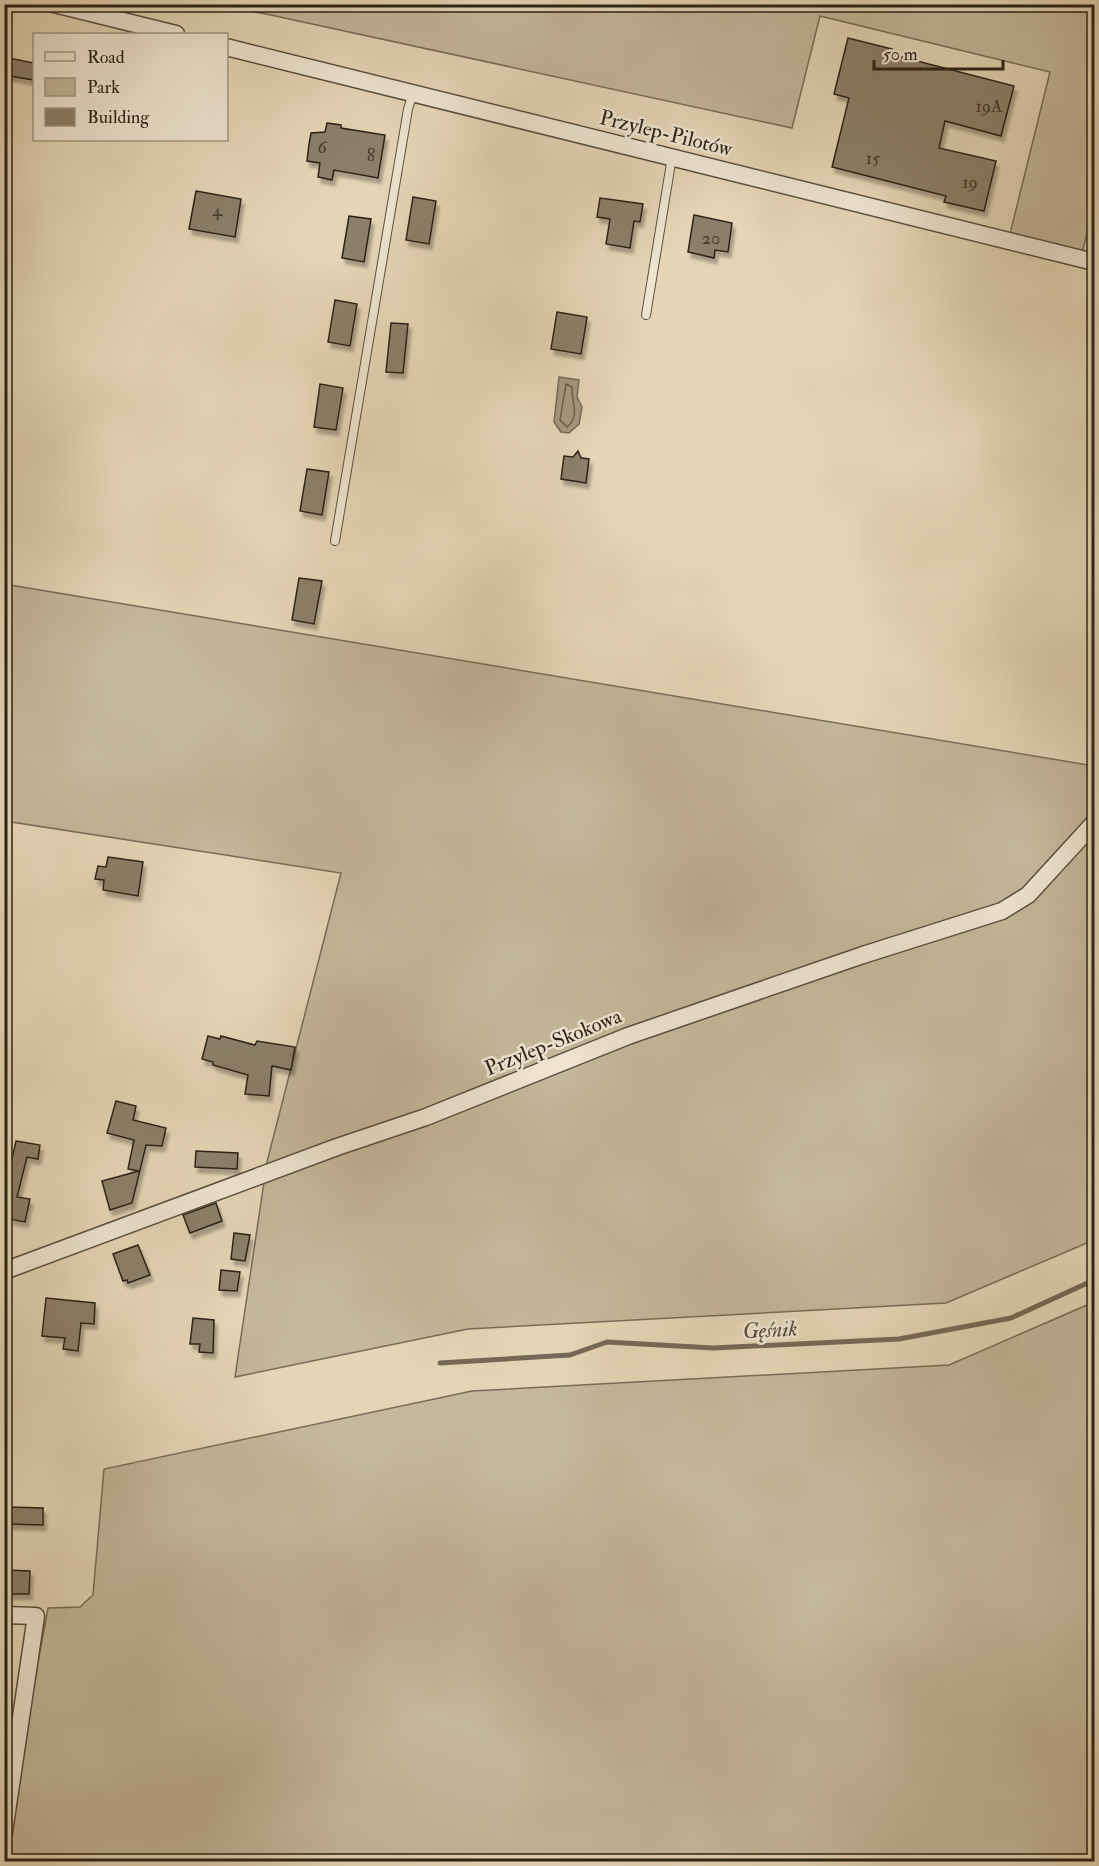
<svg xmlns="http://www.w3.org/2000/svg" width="1099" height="1866" viewBox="0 0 1099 1866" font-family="'IM FELL Double Pica',serif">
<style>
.green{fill:#c5b79b;stroke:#786c58;stroke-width:1.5}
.water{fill:#a69880;stroke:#756956;stroke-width:1.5}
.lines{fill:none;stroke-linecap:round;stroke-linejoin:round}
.shore{stroke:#685d4b;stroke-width:1.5}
.stream{stroke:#756956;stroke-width:5}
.building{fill:#8c7f69;stroke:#2b2216;stroke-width:1.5;filter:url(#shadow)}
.lane-casing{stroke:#5a4f3e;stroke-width:10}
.street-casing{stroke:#5a4f3e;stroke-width:19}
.lane{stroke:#eee4d0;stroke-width:8}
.street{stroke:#eee4d0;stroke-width:16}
.labels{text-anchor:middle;stroke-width:5;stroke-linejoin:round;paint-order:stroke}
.number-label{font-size:18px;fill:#43392b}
.street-label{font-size:21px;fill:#2b2216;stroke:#eee4d0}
.water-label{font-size:22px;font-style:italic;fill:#564b3b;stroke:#eee4d0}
</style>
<defs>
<filter id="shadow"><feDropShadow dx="3" dy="5.5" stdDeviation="1.5" flood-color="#0004"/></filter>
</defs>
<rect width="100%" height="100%" fill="#e5d5b6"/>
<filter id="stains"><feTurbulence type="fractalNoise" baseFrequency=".00333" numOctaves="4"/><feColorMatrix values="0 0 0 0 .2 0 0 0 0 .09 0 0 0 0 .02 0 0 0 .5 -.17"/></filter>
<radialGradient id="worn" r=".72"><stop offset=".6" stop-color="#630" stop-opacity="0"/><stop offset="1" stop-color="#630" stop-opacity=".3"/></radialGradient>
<g class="green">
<path d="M212,5H1094V206L1082,253L1010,234L1050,72L820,16L792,128L266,14Z"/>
<path d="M4,584L1094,766V1240L946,1303L468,1329L235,1377L267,1162L341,873L5,821Z"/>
<path d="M1094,1302V1861L5,1860V1843L48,1608L80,1607L93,1595L104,1469L472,1391L949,1365Z"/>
</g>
<path class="water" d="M559,377L579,380L577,397L582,407L579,424L569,433L561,432L554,422Z"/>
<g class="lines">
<path class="shore" d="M566,384L572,387C571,401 581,416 567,427L560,420Z"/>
<path class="stream" d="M440,1363L570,1355L607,1342L713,1348L899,1339L1011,1318L1094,1280"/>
</g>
<g class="building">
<path d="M848,38L892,49L890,54L1014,86L1001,136L945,121L939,148L996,161L984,211L944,202L946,196L832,167L849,98L834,94Z"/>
<path d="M4,57L34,63V80L4,75Z"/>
<path d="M327,123L341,125V128L385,135L378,178L334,170L332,180L318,177L320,163L307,161L309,144L311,133L325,132Z"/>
<path d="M196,191L241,199L235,237L189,229Z"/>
<path d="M413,197L436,201L429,244L406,240Z"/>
<path d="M600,198L643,204L640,222L634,221L630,248L606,244L610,219L597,217Z"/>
<path d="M694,215L732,223L728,252L715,250L714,258L688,252Z"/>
<path d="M349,216L371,219L364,262L342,258Z"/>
<path d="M335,300L357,304L350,346L328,342Z"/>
<path d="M557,312L587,317L581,354L551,349Z"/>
<path d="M391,323L408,324L403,373L386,372Z"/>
<path d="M320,384L343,388L336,430L314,427Z"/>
<path d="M578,451L581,458L589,459L586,483L561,479L564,456L573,457Z"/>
<path d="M307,469L329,472L322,515L300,511Z"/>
<path d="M299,578L322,581L314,624L292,620Z"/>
<path d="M108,857L143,862L138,896L103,890L104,880L95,879L98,866L106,867Z"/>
<path d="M208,1036L220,1039L221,1036L255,1045L257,1041L295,1047L291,1070L272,1066L269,1096L245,1094L248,1075L213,1065V1062L202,1059Z"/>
<path d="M116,1101L136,1106L133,1120L166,1128L162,1146L146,1145L132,1203L110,1210L102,1181L139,1171L128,1169L134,1140L107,1133Z"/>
<path d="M16,1141L40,1145L38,1159L27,1157L17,1197L30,1199L25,1222L4,1218V1194Z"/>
<path d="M196,1151L238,1153L237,1169L195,1167Z"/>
<path d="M216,1203L222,1221L190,1233L183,1215Z"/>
<path d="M234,1233L250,1235L245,1261L231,1259Z"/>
<path d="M138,1245L150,1275L128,1283L127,1280L123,1281L113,1254Z"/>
<path d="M221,1270L240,1272L237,1291L219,1290Z"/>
<path d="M46,1298L95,1303L94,1324L81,1323L78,1351L63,1349L65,1338L42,1336Z"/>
<path d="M193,1318L214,1320L213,1353L199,1352L200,1344H190Z"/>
<path d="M8,1507L43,1508V1525L7,1524Z"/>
<path d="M6,1570L30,1571L29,1594H6Z"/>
</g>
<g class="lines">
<defs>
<g id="lane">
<path d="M646,315L672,157"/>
<path d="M335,541L408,109L413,93"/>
</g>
<g id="street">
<path d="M54,4L176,34"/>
<path d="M226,47L1094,262"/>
<path d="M4,1271L337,1147L426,1117L628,1036L863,955L1002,911L1028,895L1094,823"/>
<path d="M4,1615L36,1616L4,1832"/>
</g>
</defs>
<use href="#lane" class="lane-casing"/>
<use href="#street" class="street-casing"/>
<use href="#lane" class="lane"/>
<use href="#street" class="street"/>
</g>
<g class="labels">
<g class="number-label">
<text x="989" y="112">19A</text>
<text x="322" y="153">6</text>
<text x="371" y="161">8</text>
<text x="873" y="164">15</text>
<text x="970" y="188">19</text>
<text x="217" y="216">4</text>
<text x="711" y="244">20</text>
</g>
<g class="street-label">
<text transform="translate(666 133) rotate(14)" y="7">Przylep-Pilotów</text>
<text transform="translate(553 1042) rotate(-22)" y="7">Przylep-Skokowa</text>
</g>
<g class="water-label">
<text transform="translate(770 1329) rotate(-3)" y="8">Gęśnik</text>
</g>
</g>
<rect width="1099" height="1866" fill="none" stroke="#e5d5b6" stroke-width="24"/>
<rect x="6" y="6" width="1087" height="1854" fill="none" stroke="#2b2216" stroke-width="3"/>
<rect x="12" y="12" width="1075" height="1842" fill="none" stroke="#2b2216" stroke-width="1.5"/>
<rect x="33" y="33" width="195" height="108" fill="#eee4d0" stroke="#a09686" stroke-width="1.5"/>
<rect x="45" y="52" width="30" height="9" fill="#eee4d0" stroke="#a09686" stroke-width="1.5"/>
<text x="87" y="63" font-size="18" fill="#2b2216">Road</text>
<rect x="45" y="78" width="30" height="18" fill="#c5b79b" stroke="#a09686" stroke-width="1.5"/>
<text x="87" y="93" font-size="18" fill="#2b2216">Park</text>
<rect x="45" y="108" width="30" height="18" fill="#8c7f69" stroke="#a09686" stroke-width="1.5"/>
<text x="87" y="123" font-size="18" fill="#2b2216">Building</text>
<path d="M874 60v9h129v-9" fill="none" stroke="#2b2216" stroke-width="3"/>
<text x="883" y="60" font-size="18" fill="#2b2216" stroke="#eee4d0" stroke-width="4.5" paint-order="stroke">50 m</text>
<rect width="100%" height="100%" filter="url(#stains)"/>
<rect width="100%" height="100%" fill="url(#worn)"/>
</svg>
